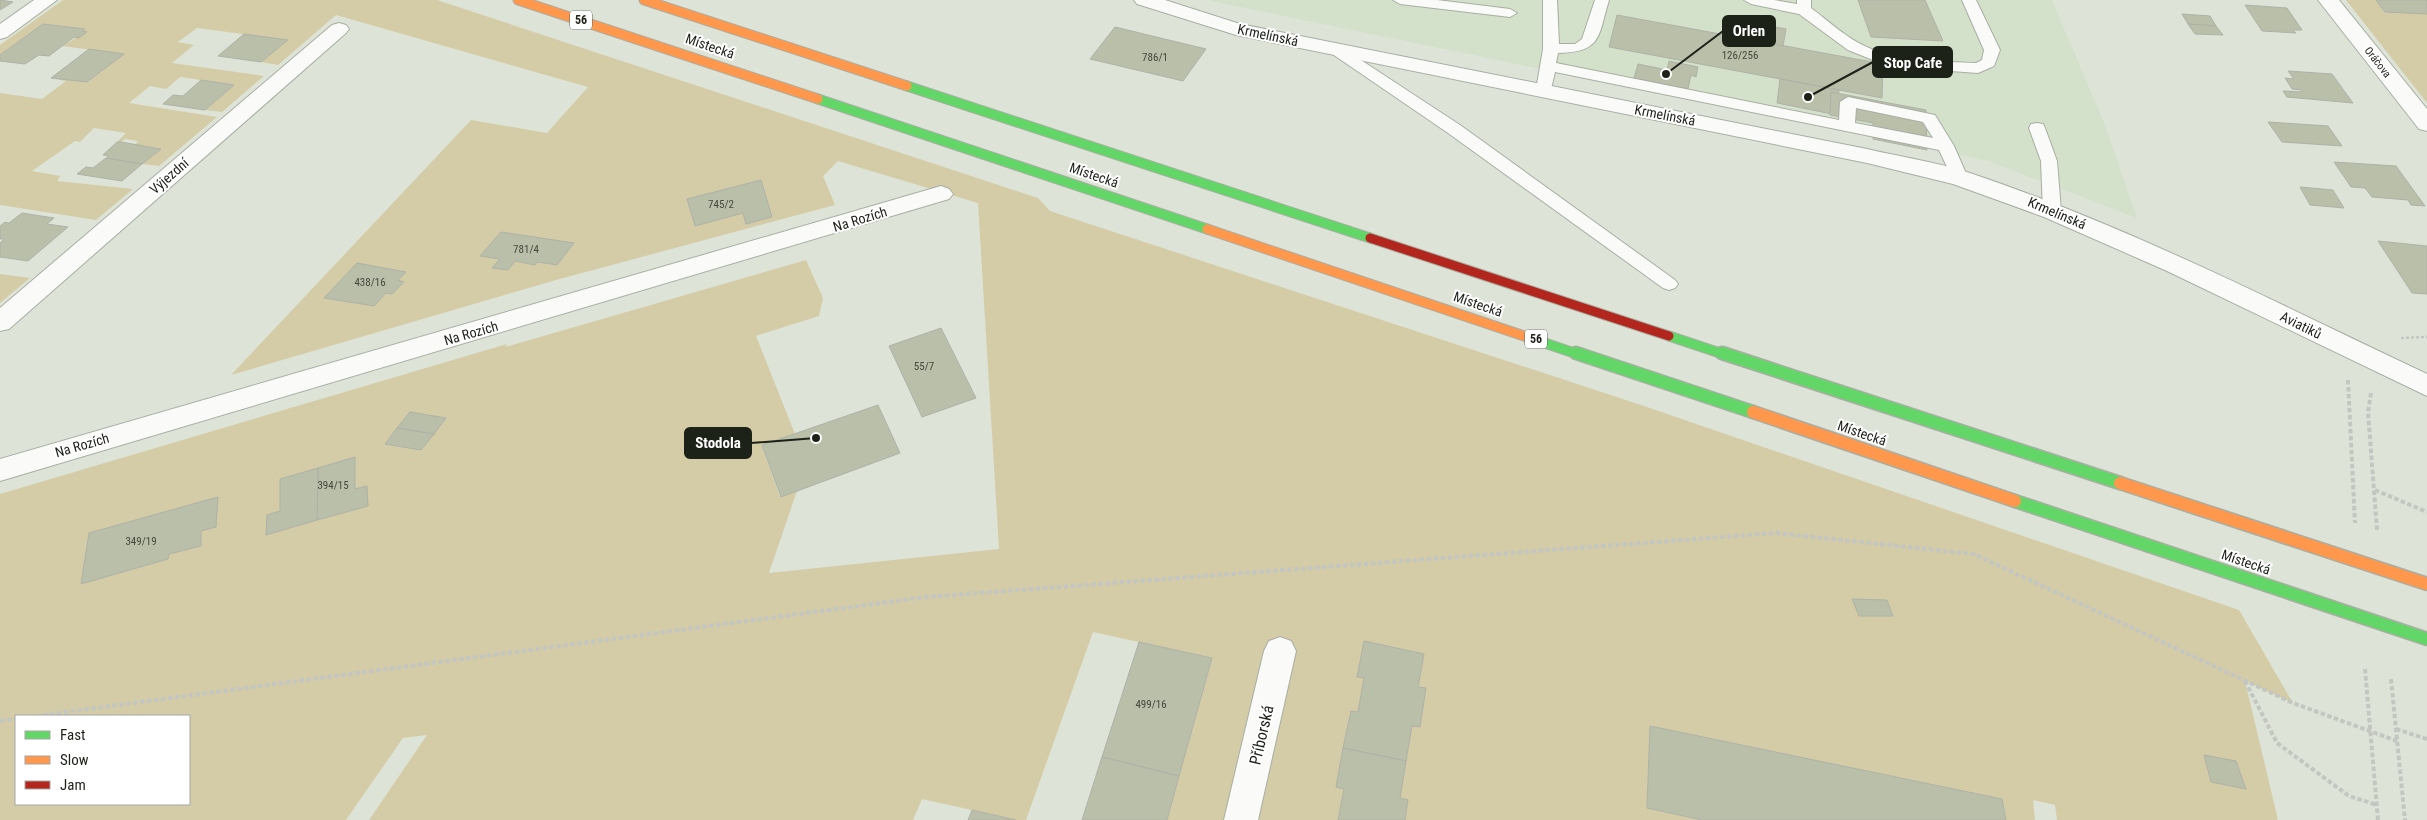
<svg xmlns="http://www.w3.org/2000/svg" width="2427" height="820" viewBox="0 0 2427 820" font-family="'Roboto Condensed',sans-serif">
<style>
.built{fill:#d4e1ca}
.green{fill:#d4cca6;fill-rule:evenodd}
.building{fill:#babfaa;stroke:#aeb2a7}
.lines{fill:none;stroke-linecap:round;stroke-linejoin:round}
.lane-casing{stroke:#a8aea3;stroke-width:2}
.street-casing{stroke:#a8aea3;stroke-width:2}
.fast-far1-casing{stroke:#a8aea3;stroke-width:11}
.fast-casing{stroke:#a8aea3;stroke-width:15}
.slow-far1-casing{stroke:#a8aea3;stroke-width:11}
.slow-casing{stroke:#a8aea3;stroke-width:15}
.jam-casing{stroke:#a8aea3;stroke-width:11}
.path-far1{stroke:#c3c6c1;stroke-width:2.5;stroke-dasharray:3 2;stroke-linecap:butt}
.path{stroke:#c3c6c1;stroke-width:4;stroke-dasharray:4.5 2.5;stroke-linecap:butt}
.lane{fill:#fafbf9;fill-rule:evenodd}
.street{fill:#fafbf9;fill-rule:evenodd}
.fast-far1{stroke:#63d668;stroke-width:9}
.fast{stroke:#63d668;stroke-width:12}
.slow-far1{stroke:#ff974d;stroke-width:9}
.slow{stroke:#ff974d;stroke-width:12}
.jam{stroke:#b3261e;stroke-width:9}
.labels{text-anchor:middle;stroke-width:4;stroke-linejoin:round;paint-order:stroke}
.number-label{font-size:11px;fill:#44493d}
.far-street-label{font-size:11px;fill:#1d2219;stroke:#fff}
.shield{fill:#fff;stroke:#61645e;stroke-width:1}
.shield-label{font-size:12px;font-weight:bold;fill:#1d2219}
.street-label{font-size:14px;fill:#1d2219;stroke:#fff}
.near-street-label{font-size:16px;fill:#1d2219;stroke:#fff}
.leader{fill:none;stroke:#1d2219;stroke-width:2}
.callout-dot{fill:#1d2219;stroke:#fff;stroke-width:2}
.callout{fill:#1d2219;stroke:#1d2219;stroke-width:2}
.callout-label{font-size:15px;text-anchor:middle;font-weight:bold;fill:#fff}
</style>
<rect width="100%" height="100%" fill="#dde4d7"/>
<path class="built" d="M1206,0H2052L2105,125L2137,218L1988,161Z"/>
<g class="green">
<path d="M63,0H437L1038,198L1050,211L1644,406L2239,610L2293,703L2245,681L2278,820H2057L2055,805L2033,800L2035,820H1167L1211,658L1093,632L1026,820H1017L922,799L913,820H369L427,735L403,738L346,820H0V494L507,344L505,347L806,260L823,298L819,316L756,336L795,434L762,446L780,497L797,491L769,573L999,549L978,203L838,161L823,176L835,205L556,280L231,375L471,120L547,133L588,87L336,15L278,65L261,62L287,40L197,28L178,42L194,45L172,63L264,76L222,112L205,110L234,85L180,77L166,89L150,86L129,103L217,117L159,166L142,164L160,148L135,145L138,141L125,139L121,142H117L126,133L94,128L80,142L75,141L32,171L60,176L57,181L133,189L96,220L0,205V93L42,99L66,81L51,78L88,82L123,54L62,46L86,32L82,31L84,29L43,24L0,55V45ZM16,716H189V804H16Z"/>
<path d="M2346,0H2427V103Z"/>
<path d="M0,274L30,278L0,303Z"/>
</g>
<g class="building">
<path d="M0,0L13,2L0,10Z"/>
<path d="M1858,0H1925L1943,41L1871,37Z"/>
<path d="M2376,0H2427V14L2385,12Z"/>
<path d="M2245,5L2287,8L2302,30H2293L2296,33L2262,31Z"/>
<path d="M2182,14L2210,16L2216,26L2188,24Z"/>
<path d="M1617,15L1883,64L1882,98L1609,47Z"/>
<path d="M1749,22L1786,29L1783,46L1746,39Z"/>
<path d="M43,24L85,29L82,31L87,32L79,38L74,37L49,56L39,55L25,64L0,61V55Z"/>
<path d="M2188,24L2216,26L2223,35L2195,34Z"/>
<path d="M1115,27L1206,49L1183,81L1090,59Z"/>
<path d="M244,34L288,40L261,62L218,56Z"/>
<path d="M89,49L124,54L87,82L51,78Z"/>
<path d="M1669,61L1698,67L1696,77L1691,75L1688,89L1634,78L1638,64L1667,70Z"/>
<path d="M2288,71L2332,74L2353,103L2287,97L2283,91L2302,92L2301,90L2292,89L2285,78L2294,79Z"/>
<path d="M1780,79L1839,90L1837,115L1777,103Z"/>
<path d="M201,80L234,85L205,110L163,104L173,95L183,96Z"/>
<path d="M1831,92L1926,110L1927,150L1873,139V123L1830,115Z"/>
<path d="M2268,122L2328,126L2342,146L2282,142Z"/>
<path d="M117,142H121L161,149L142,164L106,158L109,156L103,155Z"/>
<path d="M106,158L142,164L122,181L77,174L86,167L93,168Z"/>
<path d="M2334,162L2396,166L2425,206L2411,205L2408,200L2372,197L2365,188L2351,187Z"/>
<path d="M761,180L772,217L746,224L743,213L695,226L687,199Z"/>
<path d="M2300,187L2333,190L2344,208L2310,205Z"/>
<path d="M22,213L54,218L47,224L68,227L28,261L0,257V243L4,239H0V226L5,222L9,223Z"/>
<path d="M501,232L574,243L557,265L537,262L535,265L515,261L508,270L492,268L500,259L480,256Z"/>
<path d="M2378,241L2427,246V294L2412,293Z"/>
<path d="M357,263L406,272L398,280L404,282L392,294L386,293L374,306L324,298Z"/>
<path d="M941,328L976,398L922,417L889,346Z"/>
<path d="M878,405L900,453L781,497L762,445Z"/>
<path d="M410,412L446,418L434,434L397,428Z"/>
<path d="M397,428L434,434L421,450L385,444Z"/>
<path d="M355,457V489L367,486L368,506L317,520L318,468Z"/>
<path d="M318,468L317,520L266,535L267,515L280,511V479Z"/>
<path d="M218,497L216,527L201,531V546L169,554L168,559L81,584L89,533Z"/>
<path d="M1852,599L1887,600L1893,616H1859Z"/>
<path d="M1364,641L1424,654L1418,687L1426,688L1420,727L1412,726L1406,761L1343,748L1351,711L1358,712L1364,678L1357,677Z"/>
<path d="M1139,642L1212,658L1179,776L1102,757Z"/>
<path d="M1650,726L2002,799L2006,820H1702L1647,808Z"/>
<path d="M1343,748L1406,761L1400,798L1408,800L1405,820H1338L1344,789L1336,787Z"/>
<path d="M2204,755L2236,761L2246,789L2211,782Z"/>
<path d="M1102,757L1179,776L1167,820H1082Z"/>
<path d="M972,810L1016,820H968Z"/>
</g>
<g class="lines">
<defs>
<g id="lane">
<path d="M1393,0H1437L1510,9L1517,13L1510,17L1400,4Z"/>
<path d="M1543,0H1557L1559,44H1575L1582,39L1595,0H1609C1598,37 1602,52 1558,53L1556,63L1839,120L1840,102L1848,97L1935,115L1954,146L1968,178L1966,182H1954L1939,150L1555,72L1550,93H1538L1536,90L1543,49ZM1856,108L1923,122L1933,138L1855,123Z"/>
<path d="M1744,0H1774L1797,4V0H1811V8C1830,22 1847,39 1869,48C1901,63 1941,61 1976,63L1982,60L1984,50L1962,0H1976L2000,50L1994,66L1978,73L1910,68L1878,62L1848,50L1799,14L1751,4Z"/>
<path d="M1333,43L1338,45L1460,125L1675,280L1678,284L1675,288L1669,290L1663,288L1448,133L1328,51L1325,48L1328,45Z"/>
<path d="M2037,123L2043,124L2045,128L2057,161L2061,211L2058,215H2046L2043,211L2041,161L2029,128L2031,124Z"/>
</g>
<g id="street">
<path d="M34,0H57L7,37L0,39V24Z"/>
<path d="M1134,0H1165L1240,24L1867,149C1901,157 1937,162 1970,173C2128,226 2277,303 2427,374V396L2167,271L2044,217L1953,184L1867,163L1236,35L1137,4Z"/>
<path d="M2318,0H2339L2427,109V131L2419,129Z"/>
<path d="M339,23L346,25L349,29L346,33L9,329L0,331V308L332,25Z"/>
<path d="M941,186L949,189L953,194L949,199L0,481V459Z"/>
<path d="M1280,637L1291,641L1296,651L1258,820H1224L1264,651L1269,641Z"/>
</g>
<g id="fast-far1">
<path d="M907,86L1370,238"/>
<path d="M818,99L1207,229"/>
<path d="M1669,336L1726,355"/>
<path d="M1533,339L1580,355"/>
</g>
<g id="fast">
<path d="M1576,353L1753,412"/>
<path d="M1722,353L2120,483"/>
<path d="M2015,501L2427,639"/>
</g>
<g id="slow-far1">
<path d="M518,0L818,99"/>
<path d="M644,0L907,86"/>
<path d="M1207,229L1533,339"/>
</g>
<g id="slow">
<path d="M1753,412L2015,501"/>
<path d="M2120,483L2427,584"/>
</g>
<path id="jam" d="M1370,238L1669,336"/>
</defs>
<use href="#lane" class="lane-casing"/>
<use href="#street" class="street-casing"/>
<use href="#fast-far1" class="fast-far1-casing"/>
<use href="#fast" class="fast-casing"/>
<use href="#slow-far1" class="slow-far1-casing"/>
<use href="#slow" class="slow-casing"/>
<use href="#jam" class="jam-casing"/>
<path class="path-far1" d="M2401,338L2427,337"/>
<g class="path">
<path d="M2348,380L2355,523"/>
<path d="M2371,393L2368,412L2377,530"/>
<path d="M2375,490L2427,512"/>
<path d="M2365,669L2378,820"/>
<path d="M2391,679L2405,820"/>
<path d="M2245,681L2277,743L2349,796L2377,805"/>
<path d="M36,716L926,597L1775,533L1974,554L2293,703L2397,741"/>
<path d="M0,721L16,719"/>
<path d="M2396,729L2427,739"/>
</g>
<use href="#lane" class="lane"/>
<use href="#street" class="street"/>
<use href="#fast-far1" class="fast-far1"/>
<use href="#fast" class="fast"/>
<use href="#slow-far1" class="slow-far1"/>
<use href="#slow" class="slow"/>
<use href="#jam" class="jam"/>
</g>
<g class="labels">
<g class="number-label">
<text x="1740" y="59">126/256</text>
<text x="1155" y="61">786/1</text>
<text x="721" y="208">745/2</text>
<text x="526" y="253">781/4</text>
<text x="370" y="286">438/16</text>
<text x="924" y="370">55/7</text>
<text x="333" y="489">394/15</text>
<text x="141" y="545">349/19</text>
<text x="1151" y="708">499/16</text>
</g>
<g class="far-street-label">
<text transform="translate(2378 62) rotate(52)" y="4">Oráčova</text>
</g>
<g class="shield">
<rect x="570" y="10.5" width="22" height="19" rx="4"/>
<rect x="1525" y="329.5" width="22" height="19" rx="4"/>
</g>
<g class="shield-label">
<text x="581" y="24">56</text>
<text x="1536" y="343">56</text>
</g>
<g class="street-label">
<text transform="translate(1268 35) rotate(12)" y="5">Krmelínská</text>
<text transform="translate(710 46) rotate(19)" y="5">Místecká</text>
<text transform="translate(1665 115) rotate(11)" y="5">Krmelínská</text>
<text transform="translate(1094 175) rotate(19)" y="5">Místecká</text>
<text transform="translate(169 176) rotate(-41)" y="5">Výjezdní</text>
<text transform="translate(2057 213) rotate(23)" y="5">Krmelínská</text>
<text transform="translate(860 219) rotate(-17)" y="5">Na Rozích</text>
<text transform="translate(1478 304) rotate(19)" y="5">Místecká</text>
<text transform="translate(2301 325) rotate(26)" y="5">Aviatiků</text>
<text transform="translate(471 333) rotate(-16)" y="5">Na Rozích</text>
<text transform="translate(1862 433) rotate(19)" y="5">Místecká</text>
<text transform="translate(82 445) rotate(-16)" y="5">Na Rozích</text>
<text transform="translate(2246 562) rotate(19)" y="5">Místecká</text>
</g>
<g class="near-street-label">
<text transform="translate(1261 735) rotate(-77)" y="6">Příborská</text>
</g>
</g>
<path class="leader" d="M1666 74L1723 31M1808 97L1873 62M816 438L751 443"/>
<g class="callout-dot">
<circle cx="1666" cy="74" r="5"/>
<circle cx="1808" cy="97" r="5"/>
<circle cx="816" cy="438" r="5"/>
</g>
<g class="callout">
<rect x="1723" y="16" width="52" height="30" rx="5"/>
<rect x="1873" y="47" width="79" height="30" rx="5"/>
<rect x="685" y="428" width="66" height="30" rx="5"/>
</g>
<g class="callout-label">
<text x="1749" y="36">Orlen</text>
<text x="1913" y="68">Stop Cafe</text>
<text x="718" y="448">Stodola</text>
</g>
<rect x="15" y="715" width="175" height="90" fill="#ffffff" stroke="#a5a7a3"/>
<rect x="25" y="731" width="25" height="8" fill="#63d668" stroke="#a5a7a3"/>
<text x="60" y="740" font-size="15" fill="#1d2219">Fast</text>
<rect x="25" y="756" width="25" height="8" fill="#ff974d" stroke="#a5a7a3"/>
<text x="60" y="765" font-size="15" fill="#1d2219">Slow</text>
<rect x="25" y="781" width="25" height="8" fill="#b3261e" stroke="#a5a7a3"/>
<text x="60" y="790" font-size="15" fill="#1d2219">Jam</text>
</svg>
